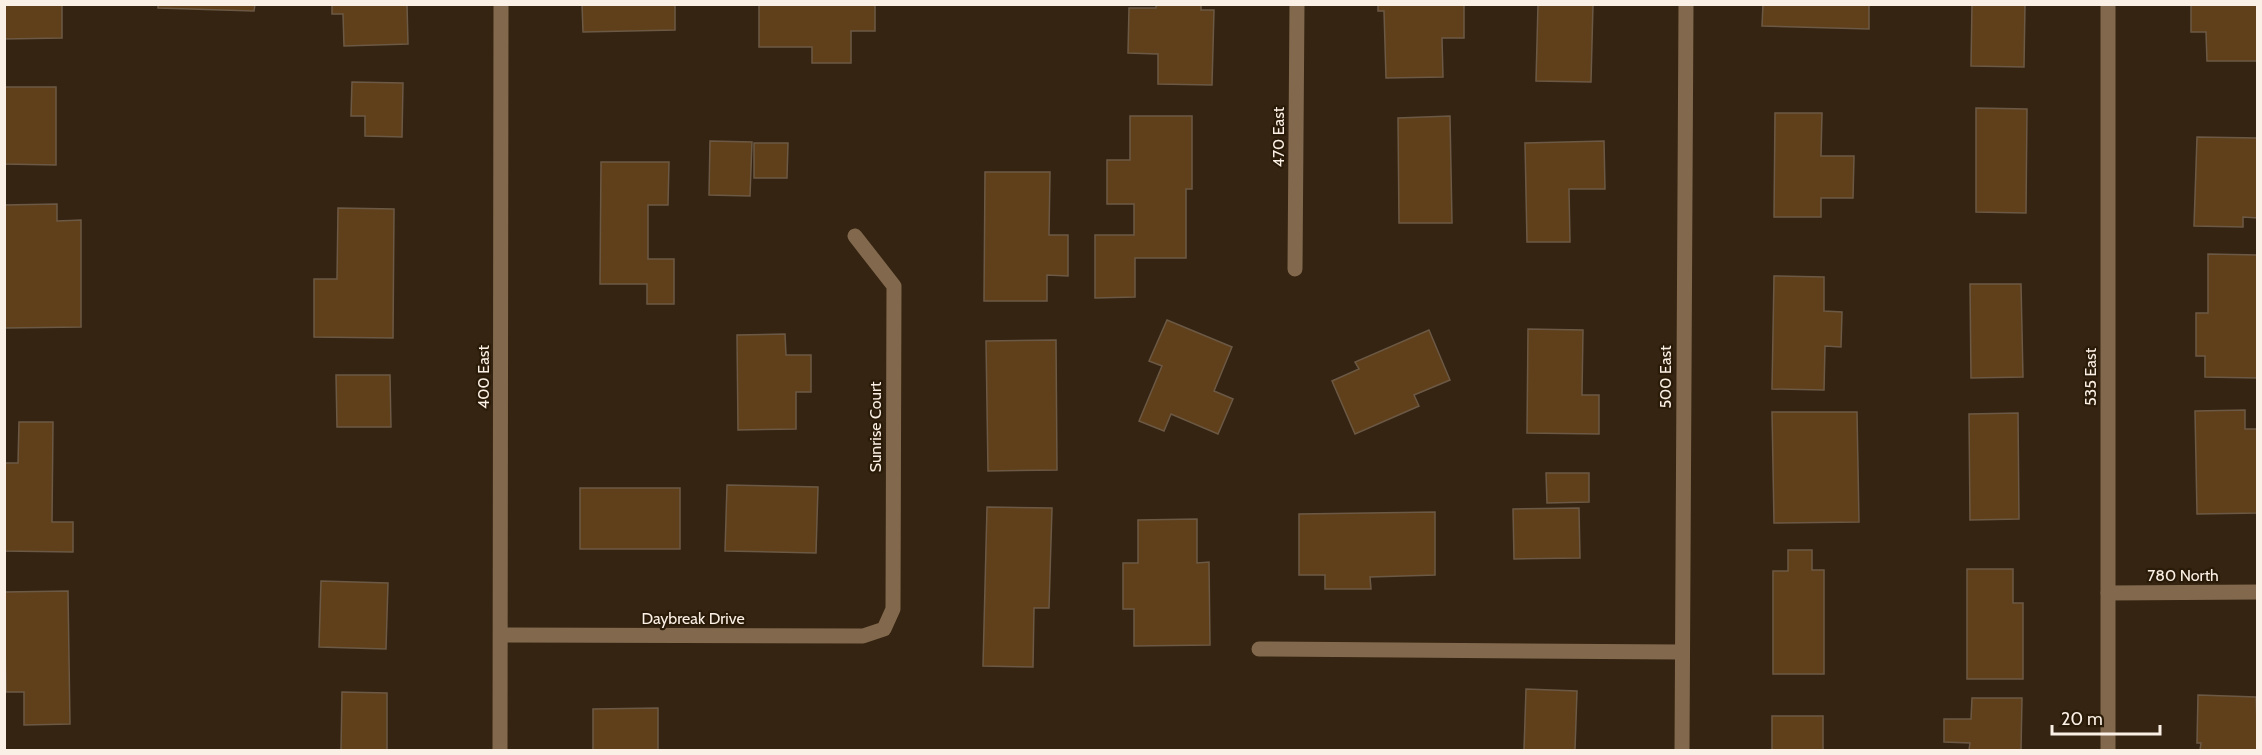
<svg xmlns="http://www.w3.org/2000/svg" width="2262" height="755" viewBox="0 0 2262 755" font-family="Cabin,sans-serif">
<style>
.building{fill:#5f401a;stroke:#6c5945;stroke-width:1.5}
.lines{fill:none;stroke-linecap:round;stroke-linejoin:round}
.lane{stroke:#82694e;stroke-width:15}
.street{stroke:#82694e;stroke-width:15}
.labels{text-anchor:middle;stroke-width:4.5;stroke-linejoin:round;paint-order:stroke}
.street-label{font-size:16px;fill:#fbf0e5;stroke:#2a1b08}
</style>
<rect width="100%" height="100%" fill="#352412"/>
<g class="building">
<path d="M4,4H62V38L4,39Z"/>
<path d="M158,4H255L254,11L158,8Z"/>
<path d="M332,4H407L408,44L344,46L343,14H332Z"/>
<path d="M582,4H675V30L583,32Z"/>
<path d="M759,4H875V31H851V63H812V47H759Z"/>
<path d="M1156,4H1201V10H1214L1212,85L1158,84V54L1128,53L1129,8H1156Z"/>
<path d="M1378,4H1464V38H1442L1443,77L1386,78L1384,11H1378Z"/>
<path d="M1538,4H1593L1591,82L1536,81Z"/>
<path d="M1763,4H1869V29L1762,26Z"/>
<path d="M1972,4H2025L2024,67L1971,66Z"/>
<path d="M2191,4H2258V61H2207L2206,32H2191Z"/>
<path d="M352,82L403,83L402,137L365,136V116H351Z"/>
<path d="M4,87H56V165L4,164Z"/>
<path d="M1976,108L2027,109L2026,213L1976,212Z"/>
<path d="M1775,113H1822L1821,156H1854L1853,198H1821V217H1774Z"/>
<path d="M1130,116H1192V189H1186V258H1135V297L1095,298V235H1134V204H1107V160H1130Z"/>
<path d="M1450,116L1452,223H1399L1398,118Z"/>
<path d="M2197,137L2258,138V218L2243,217V227L2194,226Z"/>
<path d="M710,141L752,142L750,196L709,195Z"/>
<path d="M1604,141L1605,189H1569L1570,242H1527L1525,143Z"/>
<path d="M754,143H788L787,178H754Z"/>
<path d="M601,162H669L668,205H648V259H674V304H647V284H600Z"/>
<path d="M985,172H1050L1049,235H1068V276L1047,275V301H984Z"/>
<path d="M57,204V221L81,220V327L4,328V205Z"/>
<path d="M338,208L394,209L393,338L314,337V279H337Z"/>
<path d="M2208,254L2258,255V378L2205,377V356H2196V313H2208Z"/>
<path d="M1774,276L1824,277V311L1842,312L1841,347L1825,346L1824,390L1772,389Z"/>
<path d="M1970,284H2021L2023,377L1971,378Z"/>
<path d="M1167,320L1232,347L1214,391L1233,399L1218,434L1171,414L1164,431L1139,421L1162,366L1149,361Z"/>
<path d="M1528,329L1583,330L1582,395H1599V434L1527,433Z"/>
<path d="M1429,330L1450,380L1414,395L1419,406L1355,434L1332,381L1359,369L1355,362Z"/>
<path d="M785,334L786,355H811V392H796V429L738,430L737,335Z"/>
<path d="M1056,340L1057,470L988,471L986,341Z"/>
<path d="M336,375H390L391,427H337Z"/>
<path d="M2245,410V429H2258V513L2197,514L2195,411Z"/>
<path d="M1772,412H1857L1859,522L1774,523Z"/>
<path d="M2018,413L2019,519L1970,520L1969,414Z"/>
<path d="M19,422H53L52,522H73V552L4,551V463H18Z"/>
<path d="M1546,473H1589V502L1547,503Z"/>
<path d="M727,485L818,487L816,553L725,551Z"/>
<rect x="580" y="488" width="100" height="61"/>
<path d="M987,507L1052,508L1049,608H1034L1033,667L983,666Z"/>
<path d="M1579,508L1580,558L1514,559L1513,509Z"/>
<path d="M1435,512V575L1370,577L1371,589H1325V575H1299V514Z"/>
<path d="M1197,519V563L1209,562L1210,645L1134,646V609H1123V563H1138V520Z"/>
<path d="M1788,550H1812V570H1824V674H1773V571H1788Z"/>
<path d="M1967,569H2013V603H2023V679H1967Z"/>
<path d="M321,581L388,583L386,649L319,647Z"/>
<path d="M68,591L70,724L24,725V692H6L4,592Z"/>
<path d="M1526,689L1577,691L1575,750H1524Z"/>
<path d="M342,692L387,693V750H341Z"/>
<path d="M2198,695L2256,697L2258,750H2200L2201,743H2197Z"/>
<path d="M1972,698H2022L2021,750H1969L1970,743L1944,742V719H1971Z"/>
<path d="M658,708V750H593V709Z"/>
<rect x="1772" y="716" width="51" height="34"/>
</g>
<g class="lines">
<path class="lane" d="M1259,649L1681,652"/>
<g class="street">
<path d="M1295,269L1297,4"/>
<path d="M2108,593L2258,592"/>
<path d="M501,635L863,636L884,629L893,609L894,286L855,236"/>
<path d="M500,750L501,4"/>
<path d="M1682,750L1686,4"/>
<path d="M2108,750V4"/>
</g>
</g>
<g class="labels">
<g class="street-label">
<text transform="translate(1278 137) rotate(-90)" y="6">470 East</text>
<text transform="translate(483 377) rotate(-90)" y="6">400 East</text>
<text transform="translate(1665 377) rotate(-90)" y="6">500 East</text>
<text transform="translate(2090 377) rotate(-90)" y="6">535 East</text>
<text transform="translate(875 427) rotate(-90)" y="6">Sunrise Court</text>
<text x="2183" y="581">780 North</text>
<text x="693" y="624">Daybreak Drive</text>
</g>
</g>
<rect width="2262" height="755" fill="none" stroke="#fbf0e5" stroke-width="12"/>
<path d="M2052 725v9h108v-9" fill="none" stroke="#fbf0e5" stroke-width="3"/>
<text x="2061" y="725" font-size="18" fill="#fbf0e5" stroke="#2a1b08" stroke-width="4.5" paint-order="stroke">20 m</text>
</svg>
